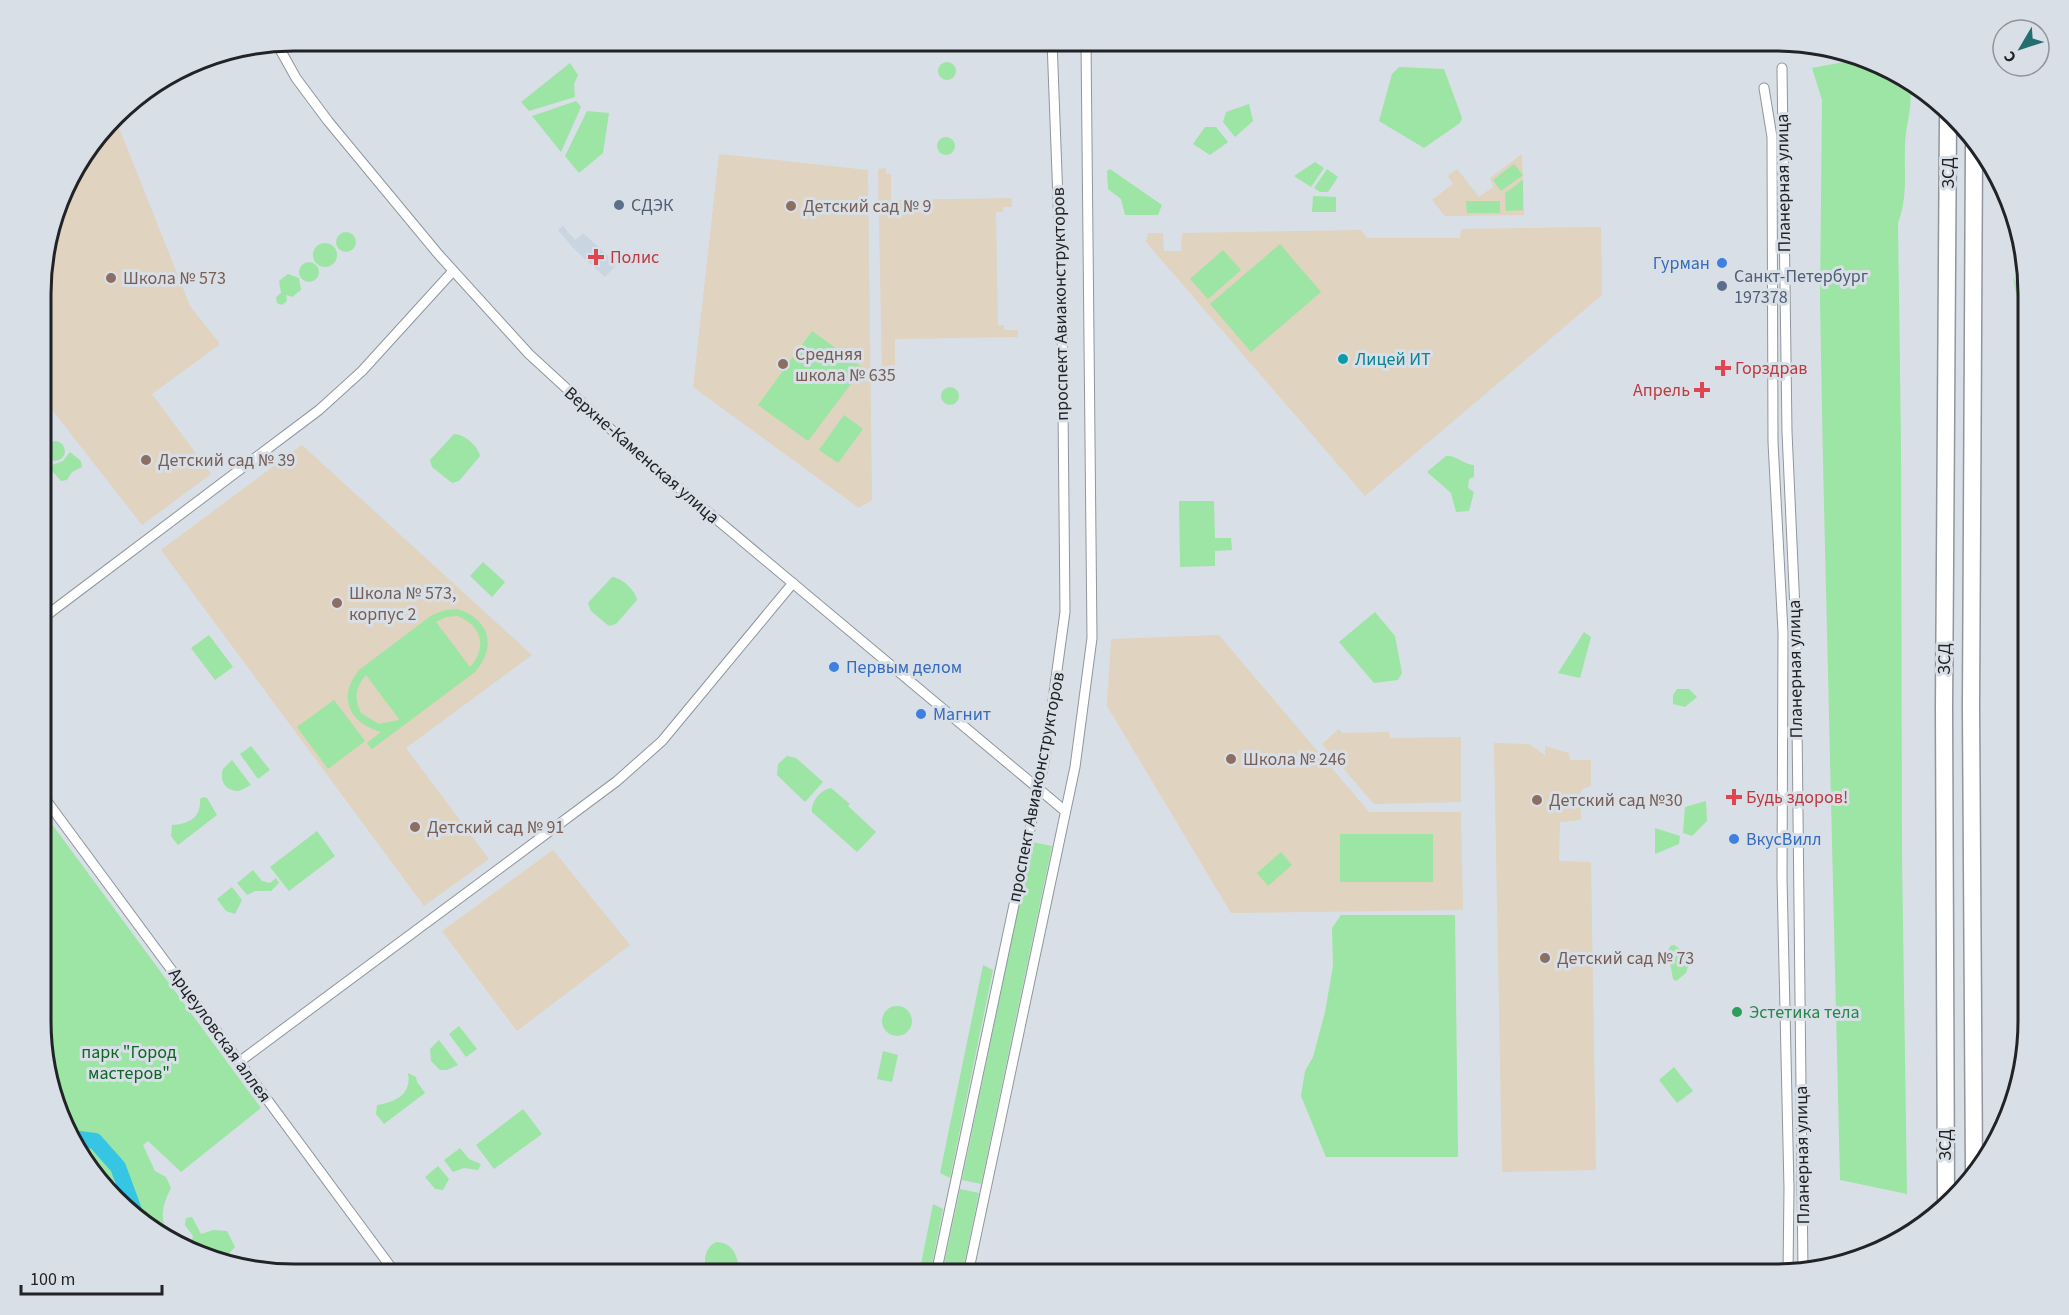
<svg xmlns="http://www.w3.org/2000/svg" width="2069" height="1315" viewBox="0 0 2069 1315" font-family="'Source Sans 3',sans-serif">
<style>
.built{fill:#cad5e2}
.education{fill:#e0d3bf}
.green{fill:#9ce5a4;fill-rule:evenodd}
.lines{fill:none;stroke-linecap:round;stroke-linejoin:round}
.river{stroke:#36c5e3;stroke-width:16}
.street-casing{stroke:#90969c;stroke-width:11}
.highway-casing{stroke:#90969c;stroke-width:19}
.street{stroke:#fff;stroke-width:9}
.highway{stroke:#fff;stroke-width:16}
.service-dot{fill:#5c6f8a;stroke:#d9dfe6;stroke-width:2}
.education-dot{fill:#8d6e63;stroke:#d9dfe6;stroke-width:2}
.health-dot{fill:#e0444e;stroke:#d9dfe6;stroke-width:2}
.shop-dot{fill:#3f7fe0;stroke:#d9dfe6;stroke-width:2}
.culture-dot{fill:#0f9aa8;stroke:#d9dfe6;stroke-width:2}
.leisure-dot{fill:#2e9e5b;stroke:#d9dfe6;stroke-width:2}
.labels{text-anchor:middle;stroke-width:6;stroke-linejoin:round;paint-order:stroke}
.street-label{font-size:18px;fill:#212326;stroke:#d9dfe6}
.service-label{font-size:18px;fill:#4e5e75;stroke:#d9dfe6;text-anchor:start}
.education-label{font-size:18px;fill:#785e54;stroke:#d9dfe6;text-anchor:start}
.health-label{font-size:18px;fill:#be3a42;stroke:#d9dfe6;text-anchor:start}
.shop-label{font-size:18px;fill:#366cbe;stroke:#d9dfe6;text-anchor:start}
.culture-label{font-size:18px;fill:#0d838f;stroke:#d9dfe6;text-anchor:start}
.leisure-label{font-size:18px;fill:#27864d;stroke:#d9dfe6;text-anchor:start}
.park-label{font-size:18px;fill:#106527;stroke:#d9dfe6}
.rim{fill:none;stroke:#212326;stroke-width:3}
</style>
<rect width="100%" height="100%" fill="#d9dfe6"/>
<path class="built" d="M563,226L575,240L583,233L617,264L605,277L574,249L558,230Z"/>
<g class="education">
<path d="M115,118L190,306L220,344L152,394L211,474L142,525L43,398V261L67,181Z"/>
<path d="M719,154L868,170L872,500L859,508L693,387Z"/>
<path d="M1522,154L1524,215L1445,216L1432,200L1453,184L1448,176L1457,169L1479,197L1493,187L1490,178Z"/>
<path d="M886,168V174H891V200L1012,198V207H1003V212H996L998,325H1004V330H1018V337L895,339V365H890V378H882L878,169Z"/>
<path d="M1601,227L1602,295L1365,496L1146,242L1148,233H1163L1164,251H1181L1182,233L1361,230L1367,238H1460L1461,229Z"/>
<path d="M302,445L532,655L406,748L489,859L424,906L161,550Z"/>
<path d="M1219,635L1369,812H1461L1463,910L1231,913L1107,706L1111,639Z"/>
<path d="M1339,729L1342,733L1389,732L1390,738L1461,737V802L1374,804L1322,744Z"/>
<path d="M1494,743L1529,744L1545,755V746L1569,753L1570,760H1591V786L1582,789L1580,794L1581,820L1560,822L1559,861L1591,862L1596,1170L1502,1172Z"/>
<path d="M553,850L630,945L517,1031L442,931Z"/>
</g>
<g class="green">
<path d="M1865,58L1908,79C1915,101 1906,122 1905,144C1904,173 1908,196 1898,223L1901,443L1902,856L1907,1194L1840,1180L1823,463L1820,300L1822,100L1812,68Z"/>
<circle cx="947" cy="71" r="9"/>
<path d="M570,63L578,75L574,84L575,97L529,111L521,102Z"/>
<path d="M1399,67L1444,69L1462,118L1460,123L1424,148L1379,121L1392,74Z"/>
<path d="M576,101L581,107L561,152L532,116Z"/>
<path d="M1249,104L1253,121L1235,137L1223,122L1226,112Z"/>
<path d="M587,111L609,113L603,153L579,173L565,156Z"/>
<path d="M1205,127H1216L1228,142L1210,155L1193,144Z"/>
<circle cx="946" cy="146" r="9"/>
<path d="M1315,162L1324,168L1311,187L1294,176Z"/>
<path d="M1514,164L1523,175L1501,191L1493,180Z"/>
<path d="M1110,169L1162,205L1158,215H1125L1121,199L1108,189L1107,171Z"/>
<path d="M1327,169L1338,177L1328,192H1320L1314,188Z"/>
<path d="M1523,180V210L1506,211L1505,193Z"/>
<path d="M1313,196L1336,197V212H1312Z"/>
<path d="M1466,201H1500V213H1467Z"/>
<circle cx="346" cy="242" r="10"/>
<circle cx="325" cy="255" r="12"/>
<path d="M1280,244L1321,292L1251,352L1210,304Z"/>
<path d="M1223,250L1241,270L1208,299L1190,279Z"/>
<circle cx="309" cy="272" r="10"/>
<path d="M288,274L299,278L301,290L292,297L286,295L287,301L282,305L277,303L276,297L281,293L279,281Z"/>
<path d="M2013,277L2028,304V341L2025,343Z"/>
<path d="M812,331L863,368L808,441L758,405Z"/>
<circle cx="950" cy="396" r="9"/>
<path d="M844,415L863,429L838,463L819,450Z"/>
<path d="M454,434C464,434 478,446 480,456L459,481L452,483L432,467L430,460Z"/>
<circle cx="55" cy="451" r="10"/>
<path d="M70,452L81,461L82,467L72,472L67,480L61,481L52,471V465L63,461Z"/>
<path d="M1446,456C1456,455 1463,464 1474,465V477L1469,479L1468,488L1474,492L1469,511L1456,512L1451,493L1427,472Z"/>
<path d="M2028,461V1038L2021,1071L2025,470Z"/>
<path d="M1179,501H1214L1215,538H1231L1232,550L1215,551V566L1180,567Z"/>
<path d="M483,562L505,582L492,597L470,576Z"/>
<path d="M612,577C622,578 635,590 637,600L616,624L609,626L591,611L588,603Z"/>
<path d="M458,609C490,620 497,647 475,672L372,749L367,743L381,732C349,723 337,697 359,670L432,615L445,610ZM457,616C482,625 488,648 470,667L436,622L446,617ZM366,675L399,719V720L379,724L361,713C354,699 355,687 366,675Z"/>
<path d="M1375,612L1395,636L1402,673L1398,680L1374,683L1339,642Z"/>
<path d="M1584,632L1591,637L1580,678L1558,673Z"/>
<path d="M209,635L233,667L215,680L191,648Z"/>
<path d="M1677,689H1689L1697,697L1685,707L1673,704V695Z"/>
<path d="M334,700L365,741L328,769L297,727Z"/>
<path d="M251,746L270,770L258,779L240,754Z"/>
<path d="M787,756L796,758L823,782L805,802L777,775L778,764Z"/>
<path d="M232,760L251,785L239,791C226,791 219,782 223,769Z"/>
<path d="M831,788L850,804L848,806L876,832L857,852L812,812C811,802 820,790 831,788Z"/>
<path d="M203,797L207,798L217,815L178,845L171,836L172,825C189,824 201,818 200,799Z"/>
<path d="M1706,801L1707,821L1692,836L1683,833L1685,807Z"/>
<path d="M43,812L261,1108L181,1172L148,1141L143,1145L155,1171L166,1177L171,1188C160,1209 158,1225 177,1243L153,1232L129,1206L130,1202L121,1194L120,1180L107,1183L84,1158V1152L80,1154L75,1148L43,1054Z"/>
<path d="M1655,828L1680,836L1679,844L1655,854Z"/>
<path d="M317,831L335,856L289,891L270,867Z"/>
<rect x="1340" y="834" width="93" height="48"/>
<path d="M1032,842L1052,846L981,1184L962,1180Z"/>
<path d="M1281,852L1292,865L1268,886L1257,873Z"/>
<path d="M253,870L262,881L270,883L276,878L279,883L271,891H255L247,895L237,883Z"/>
<path d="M232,887L242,900L235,914L226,911L217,899Z"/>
<path d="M1341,915H1455L1458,1157H1326L1301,1096L1305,1071L1313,1057L1325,1012L1333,966L1332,928Z"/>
<path d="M1674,945L1683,951L1689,964L1686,973L1676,981L1673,979L1668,951L1670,946Z"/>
<path d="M983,965L993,970L950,1178L940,1173Z"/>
<circle cx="897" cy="1021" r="15"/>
<path d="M459,1026L477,1049L466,1057L449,1034Z"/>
<path d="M439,1040L458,1065L447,1070H440L431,1061L430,1049Z"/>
<path d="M883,1051L898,1055L892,1082L877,1079Z"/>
<path d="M1674,1067L1693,1091L1677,1103L1659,1080Z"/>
<path d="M408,1073L416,1077L417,1082L425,1093L384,1124L376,1114L377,1105C395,1102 412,1095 408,1073Z"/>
<path d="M523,1109L542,1134L494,1169L476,1145Z"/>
<path d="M460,1148L469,1159L481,1164L478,1170L464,1168L453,1172L444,1160Z"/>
<path d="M438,1166L449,1179L443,1190L435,1189L425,1177Z"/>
<path d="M960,1189L979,1193L962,1274H942Z"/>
<path d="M933,1204L943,1209L930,1274H919Z"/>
<path d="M192,1217L201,1234L213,1230L227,1231L235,1247L227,1256L214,1255V1260L186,1247L191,1243L193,1236L185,1225L186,1218Z"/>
<path d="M716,1242C734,1242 739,1259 739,1274H707C703,1262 704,1248 716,1242Z"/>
</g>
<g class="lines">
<path class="river" d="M71,1138L95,1141L118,1167L135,1213"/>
<defs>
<g id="street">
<path d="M277,44L296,78L328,121L439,255L529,354L629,446L1065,811"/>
<path d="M1782,68L1787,432L1796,632L1803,1270"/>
<path d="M1764,88L1772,137L1773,442L1783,632L1782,878L1789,1188L1788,1274"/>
<path d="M43,618L319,410L362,371L453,271"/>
<path d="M43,796L396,1274"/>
<path d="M239,1062L617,781L662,741L793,583"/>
<path d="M936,1274L1045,758L1065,612L1062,306L1052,41"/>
<path d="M968,1274L1075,767L1092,638L1086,41"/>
</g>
<g id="highway">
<path d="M1974,1173L1971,708L1974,146"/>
<path d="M1946,1200L1944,708L1948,118"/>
</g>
</defs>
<use href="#street" class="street-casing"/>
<use href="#highway" class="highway-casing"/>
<use href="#street" class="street"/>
<use href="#highway" class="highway"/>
</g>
<g class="service-dot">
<circle cx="619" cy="205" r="6"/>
<circle cx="1722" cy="286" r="6"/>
</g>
<g class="education-dot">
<circle cx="791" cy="206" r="6"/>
<circle cx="111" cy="278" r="6"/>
<circle cx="783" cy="364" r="6"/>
<circle cx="146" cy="460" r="6"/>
<circle cx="337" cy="603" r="6"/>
<circle cx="1231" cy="759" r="6"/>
<circle cx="1537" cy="800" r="6"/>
<circle cx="415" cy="827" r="6"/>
<circle cx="1545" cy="958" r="6"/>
</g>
<g class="health-dot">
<path d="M593 248h6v6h6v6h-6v6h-6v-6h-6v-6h6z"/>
<path d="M1720 359h6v6h6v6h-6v6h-6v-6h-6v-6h6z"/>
<path d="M1699 381h6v6h6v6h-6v6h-6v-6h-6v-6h6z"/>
<path d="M1731 788h6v6h6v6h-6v6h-6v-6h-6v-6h6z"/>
</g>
<g class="shop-dot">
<circle cx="1722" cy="263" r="6"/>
<circle cx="834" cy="667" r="6"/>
<circle cx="921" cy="714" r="6"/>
<circle cx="1734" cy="839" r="6"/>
</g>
<circle class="culture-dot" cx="1343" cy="359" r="6"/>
<circle class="leisure-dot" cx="1737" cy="1012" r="6"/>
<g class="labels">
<g class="street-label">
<text transform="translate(1948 173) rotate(-90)" y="6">ЗСД</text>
<text transform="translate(1783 183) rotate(-91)" y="6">Планерная улица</text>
<text transform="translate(1060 304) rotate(-91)" y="6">проспект Авиаконструкторов</text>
<text transform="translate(642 455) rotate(41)" y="6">Верхне-Каменская улица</text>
<text transform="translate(1944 659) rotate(-89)" y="6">ЗСД</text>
<text transform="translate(1795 669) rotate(-91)" y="6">Планерная улица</text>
<text transform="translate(1036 787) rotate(-79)" y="6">проспект Авиаконструкторов</text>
<text transform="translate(220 1035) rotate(54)" y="6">Арцеуловская аллея</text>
<text transform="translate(1945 1145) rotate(-90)" y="6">ЗСД</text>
<text transform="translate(1802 1155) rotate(-91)" y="6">Планерная улица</text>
</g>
<g class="service-label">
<text x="631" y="211">СДЭК</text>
<text x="1734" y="282">Санкт-Петербург<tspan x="1734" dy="21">197378</tspan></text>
</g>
<g class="education-label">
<text x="803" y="212">Детский сад № 9</text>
<text x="123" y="284">Школа № 573</text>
<text x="795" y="360">Средняя<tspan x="795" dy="21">школа № 635</tspan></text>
<text x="158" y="466">Детский сад № 39</text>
<text x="349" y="599">Школа № 573,<tspan x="349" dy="21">корпус 2</tspan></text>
<text x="1243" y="765">Школа № 246</text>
<text x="1549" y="806">Детский сад №30</text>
<text x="427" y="833">Детский сад № 91</text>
<text x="1557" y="964">Детский сад № 73</text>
</g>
<g class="health-label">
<text x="610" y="263">Полис</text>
<text x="1735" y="374">Горздрав</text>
<text x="1690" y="396" text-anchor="end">Апрель</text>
<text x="1746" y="803">Будь здоров!</text>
</g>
<g class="shop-label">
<text x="1710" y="269" text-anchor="end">Гурман</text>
<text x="846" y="673">Первым делом</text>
<text x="933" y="720">Магнит</text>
<text x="1746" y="845">ВкусВилл</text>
</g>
<g class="culture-label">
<text x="1355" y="365">Лицей ИТ</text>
</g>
<g class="leisure-label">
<text x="1749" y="1018">Эстетика тела</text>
</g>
<g class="park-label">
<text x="129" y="1058">парк "Город<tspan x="129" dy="21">мастеров"</tspan></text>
</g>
</g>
<path d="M0 0H2069V1315H0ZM294 51H1775A243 243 0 0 1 2018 294V1021A243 243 0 0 1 1775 1264H294A243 243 0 0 1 51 1021V294A243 243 0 0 1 294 51Z" fill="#d9dfe6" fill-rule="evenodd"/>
<path class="rim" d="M294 51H1775A243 243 0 0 1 2018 294V1021A243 243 0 0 1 1775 1264H294A243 243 0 0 1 51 1021V294A243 243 0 0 1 294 51Z"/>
<g transform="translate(2021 48) rotate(231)"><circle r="28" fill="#d9dfe6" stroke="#8f9499" stroke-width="1.5"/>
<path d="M0-4.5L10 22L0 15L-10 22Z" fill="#236e71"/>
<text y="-9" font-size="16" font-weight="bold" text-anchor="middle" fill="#212326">С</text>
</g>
<path d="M21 1285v9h141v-9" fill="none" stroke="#212326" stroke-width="3"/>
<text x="30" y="1285" font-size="18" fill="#212326" stroke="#d9dfe6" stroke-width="4.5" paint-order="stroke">100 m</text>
</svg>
